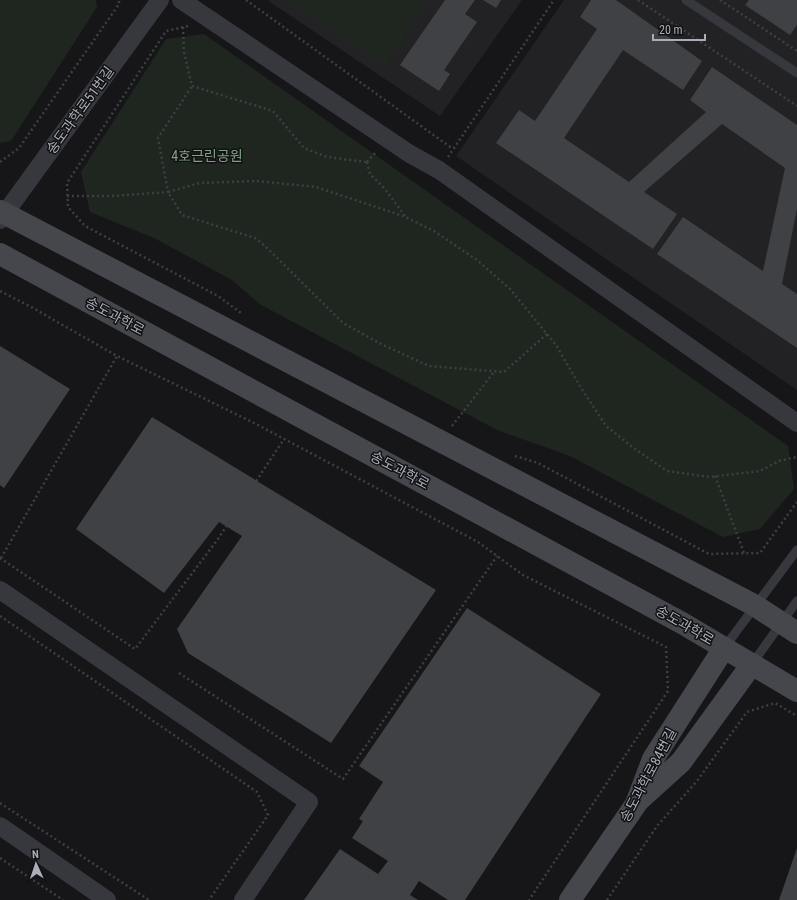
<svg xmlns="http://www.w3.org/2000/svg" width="797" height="900" viewBox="0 0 797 900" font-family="'Roboto Condensed','Noto Sans KR',sans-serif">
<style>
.built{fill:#222225}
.green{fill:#1e261f}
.building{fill:#404145}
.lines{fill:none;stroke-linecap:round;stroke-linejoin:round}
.path{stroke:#3d3f44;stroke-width:2.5;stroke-dasharray:2 3;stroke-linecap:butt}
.lane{stroke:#37383d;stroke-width:9}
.street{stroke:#37383d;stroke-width:18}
.secondary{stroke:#45474d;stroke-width:22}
.labels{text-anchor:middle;stroke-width:3;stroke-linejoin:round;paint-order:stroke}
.street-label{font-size:14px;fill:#a8adb8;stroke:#111113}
.park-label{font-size:14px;fill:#7fa381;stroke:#111113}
</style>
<rect width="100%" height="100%" fill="#161618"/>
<g class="built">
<path d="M267,0H522L440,116Z"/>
<path d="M564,0H797V390L456,156Z"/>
</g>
<g class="green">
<path d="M0,0H96L97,7L11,141L0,143Z"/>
<path d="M286,0H428L385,66Z"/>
<path d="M204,34L788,446L794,489L760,529L723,537L570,456L497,430L261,305L232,280L154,238L90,212L81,172L166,39Z"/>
</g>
<g class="building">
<path d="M445,0H475L465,14L477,22L444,70L450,74L439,91L400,65Z"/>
<path d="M483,0H501L496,8Z"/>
<path d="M591,0H616L702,61L683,90L623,50L564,138L629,182L706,112L690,100L712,67L797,125V209L782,284L797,294V348L657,254L683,217L763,271L785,168L722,124L644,192L677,214L653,249L496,143L519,110L535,121L597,29L580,17Z"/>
<path d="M749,0H797V25L790,35L745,5Z"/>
<path d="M0,346L70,389L4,488L0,485Z"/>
<path d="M152,417L436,590L331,743L188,653L177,629L242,536L219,522L164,593L76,529Z"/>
<path d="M467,608L601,694L465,900H448L419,881L410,895L418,900H304L340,849L378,874L388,861L352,838L363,821L359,819L383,782L359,766Z"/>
<path d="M797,848V900H779Z"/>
</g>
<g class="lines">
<g class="path">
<path d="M246,0L453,149"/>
<path d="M638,0L797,106"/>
<path d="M720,0L797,51"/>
<path d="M188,26L166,31L67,183L68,207L85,226L218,296L241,313"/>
<path d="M183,27L184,52L192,86L273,111L304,148L327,157L367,162"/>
<path d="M448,157L554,0"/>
<path d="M0,162L19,148L119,4V0"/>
<path d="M367,162L370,174L385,189L405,216"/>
<path d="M367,162L376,152"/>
<path d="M67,196H112L168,192L158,138L192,86"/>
<path d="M0,291L33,308L117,356L256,424L478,542L523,575L666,647L668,691L529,900"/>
<path d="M547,334L504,372L429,366L381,344L343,323L264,245L255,238L182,215L168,192L200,183L256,181L316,187L403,216L434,231L477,260L510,289L556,345L581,388L606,426L635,449L667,471L710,477L760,471L779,461L797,457"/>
<path d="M452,426L494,372"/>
<path d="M515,456L538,463L709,554L760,553L797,502"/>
<path d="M715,476L744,553"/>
<path d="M0,558L135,649L218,539L284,439"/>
<path d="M1,558L117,356"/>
<path d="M0,616L257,792L268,815L209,900"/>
<path d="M179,673L343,779L497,556"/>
<path d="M0,803L149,900"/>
<path d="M0,858L63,900"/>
<path d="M607,900L657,826L697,781L747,712L775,703L797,716"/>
</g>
<g class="lane">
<path d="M686,0L797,73"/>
<path d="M724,648L797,550"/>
<path d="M752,664L797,601"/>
</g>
<g class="street">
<path d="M181,0L410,154L439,170L797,423"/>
<path d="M0,220L160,0"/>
<path d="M0,590L309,802L243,900"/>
<path d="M0,826L107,900"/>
</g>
<g class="secondary">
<path d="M0,211L754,605L797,633"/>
<path d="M0,254L682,623L797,691"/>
<path d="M639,800L681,762L752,664"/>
<path d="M570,900L636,804L653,759L724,648"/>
</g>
</g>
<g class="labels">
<g class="street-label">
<text transform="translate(80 110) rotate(-54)" y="5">송도과학로51번길</text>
<text transform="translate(115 316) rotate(28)" y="5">송도과학로</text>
<text transform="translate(400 470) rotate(28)" y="5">송도과학로</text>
<text transform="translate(685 625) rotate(30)" y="5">송도과학로</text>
<text transform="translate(648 775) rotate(-62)" y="5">송도과학로84번길</text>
</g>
<g class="park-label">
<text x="207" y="161">4호근린공원</text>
</g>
</g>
<g transform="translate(36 864) rotate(357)" stroke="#111113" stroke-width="3" paint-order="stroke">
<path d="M0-3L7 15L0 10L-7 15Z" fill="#a8adb8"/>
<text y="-6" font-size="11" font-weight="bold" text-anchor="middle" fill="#a8adb8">N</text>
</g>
<path d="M653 34v6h52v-6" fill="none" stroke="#a8adb8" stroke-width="2"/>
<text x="659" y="34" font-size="12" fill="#a8adb8" stroke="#111113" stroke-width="3" paint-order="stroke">20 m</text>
</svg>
